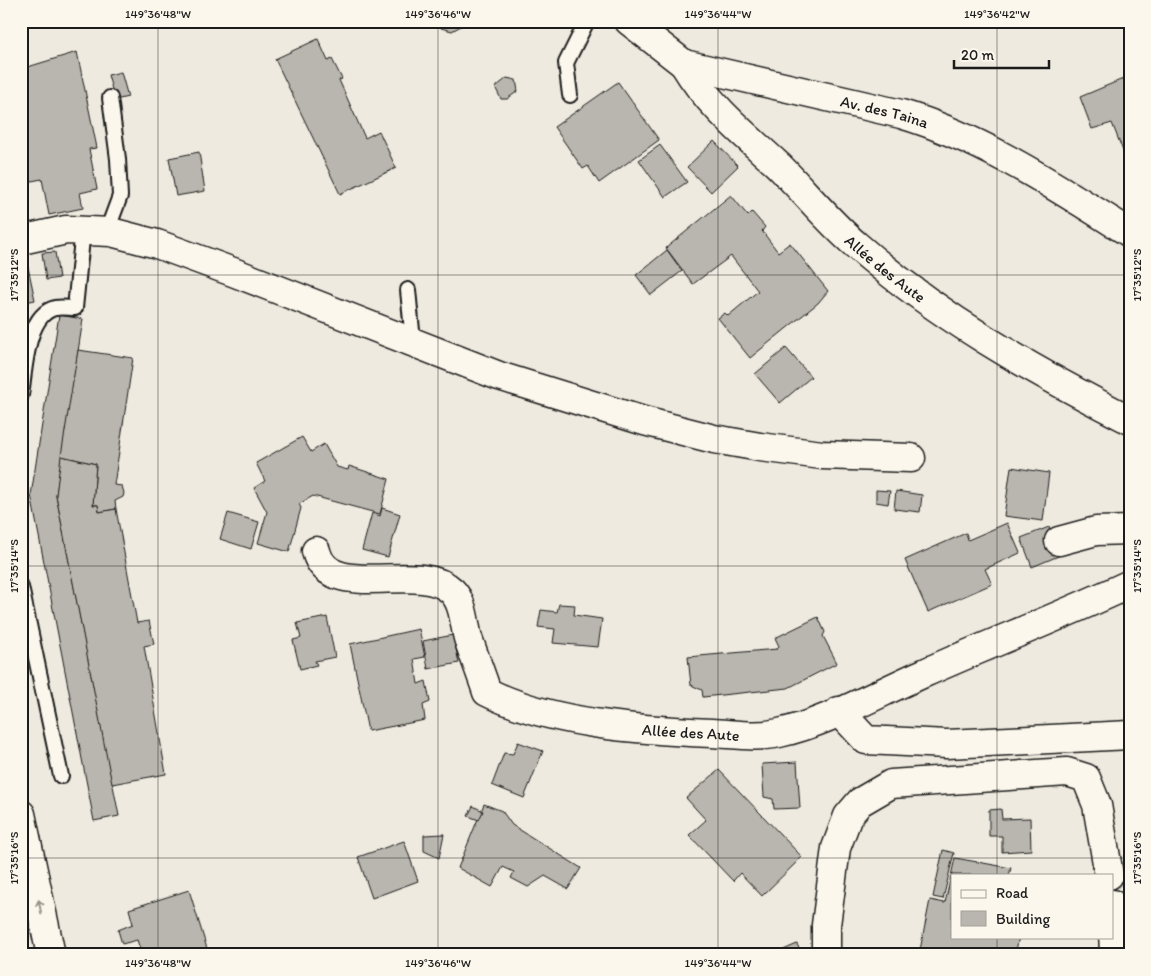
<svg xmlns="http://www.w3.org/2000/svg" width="1151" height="976" viewBox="0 0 1151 976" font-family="Itim,sans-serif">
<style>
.building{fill:#b9b6af;stroke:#1c1c1c}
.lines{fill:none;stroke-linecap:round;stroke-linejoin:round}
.lane-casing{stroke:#1c1c1c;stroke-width:18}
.street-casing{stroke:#1c1c1c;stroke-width:31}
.primary-casing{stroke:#1c1c1c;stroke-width:31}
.lane{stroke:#fbf7ec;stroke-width:14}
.street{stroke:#fbf7ec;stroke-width:28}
.primary{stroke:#fbf7ec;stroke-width:28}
.oneway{stroke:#97948e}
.ticks{fill:none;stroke:#1c1c1c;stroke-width:1;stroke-opacity:0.45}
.labels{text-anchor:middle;stroke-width:5;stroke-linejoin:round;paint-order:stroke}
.street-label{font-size:16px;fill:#1c1c1c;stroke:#fbf7ec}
.neatline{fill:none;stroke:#1c1c1c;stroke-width:2}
.ticks-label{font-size:12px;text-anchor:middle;fill:#1c1c1c}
</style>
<rect width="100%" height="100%" fill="#eeeadf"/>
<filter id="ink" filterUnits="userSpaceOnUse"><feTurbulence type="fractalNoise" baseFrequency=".02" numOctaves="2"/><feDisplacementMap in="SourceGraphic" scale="10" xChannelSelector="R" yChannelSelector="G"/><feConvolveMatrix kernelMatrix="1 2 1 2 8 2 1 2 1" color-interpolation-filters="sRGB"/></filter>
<g filter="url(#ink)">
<g class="building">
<path d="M439,21H463L461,26L452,31L441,28Z"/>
<path d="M318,39L328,61L332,59L342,79L339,80L365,138L379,131L396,168L340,194L275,59Z"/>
<path d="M77,52L97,148L89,149L97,189L80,193L83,208L49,215L42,179L21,183V69Z"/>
<path d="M121,72L128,97L115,100L108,75Z"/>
<path d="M1130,76V169L1112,123L1092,129L1080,97Z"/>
<path d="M507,78L516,80L518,91L507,99H501L496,89L497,86Z"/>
<path d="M618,82L659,140L599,183L588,166L583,169L554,127Z"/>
<path d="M714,141L738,166L711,192L687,167Z"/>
<path d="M660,145L687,182L665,197L639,160Z"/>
<path d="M199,152L205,191L176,196L169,158Z"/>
<path d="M731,195L748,216L752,212L765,227L762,231L778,252L790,243L828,291L818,303L750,358L718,318L725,313L728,316L758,291L731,256L693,284L666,248Z"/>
<path d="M667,250L682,271L651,295L636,275Z"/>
<path d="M55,252L59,278L46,280L42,253Z"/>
<path d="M28,267L35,300L21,303V269Z"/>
<path d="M59,315L83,319L56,495L119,816L94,821L31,495Z"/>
<path d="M786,348L811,377L780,403L755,374Z"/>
<path d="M78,350L133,358L114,485L122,486L124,493L123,497L115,501L116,509L99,512L98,505H93L96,464L61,456Z"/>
<path d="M302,437L311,452L324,444L337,467L348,470L349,466L389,479L380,514L313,496L299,504L301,508L289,552L258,543L267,512L254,488L265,481L256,463Z"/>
<path d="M61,456L96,464L93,505H98L99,512L116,509L137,623L149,621L154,644L144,646L166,774L112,784L56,495Z"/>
<path d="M1011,467L1049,473L1043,521L1004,516Z"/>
<path d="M876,490L890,491L888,504L876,502Z"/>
<path d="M896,491L922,495L920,512L894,509Z"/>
<path d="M382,508L400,514L388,557L362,550L372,513L380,516Z"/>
<path d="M228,513L259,522L251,549L220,539Z"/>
<path d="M1007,523L1020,553L985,569L992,584L928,612L905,560L966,533L968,540Z"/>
<path d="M1049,527L1061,555L1032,567L1021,538Z"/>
<path d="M559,604L575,605L574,615L602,619L598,647L553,643L555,629L538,627L541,610L557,612Z"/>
<path d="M327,617L335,657L315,661L317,665L300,669L293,640L301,638L297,623Z"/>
<path d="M818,617L825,632L823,636L837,663L788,688L703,697L702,690L691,685L688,657L777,649L779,646L775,638Z"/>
<path d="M419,629L425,657L414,659L418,684L426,681L430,702L423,705L425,720L368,731L350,644Z"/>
<path d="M453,635L459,663L428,669L423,641Z"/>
<path d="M518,742L543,751L524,798L492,785L504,753L513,754Z"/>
<path d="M797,762L800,808L774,809L773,799L764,797L762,764Z"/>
<path d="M719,770L802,857L762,896L740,873L733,881L689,835L706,820L686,798Z"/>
<path d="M484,804L502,811L512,825L581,868L568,889L545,876L528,887L511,878L514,872L503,867L492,887L458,868Z"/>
<path d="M473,806L483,811L479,820L468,816Z"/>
<path d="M1001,809L1002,819L1030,818L1031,850L1002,852V836H989V810Z"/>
<path d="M444,834L439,858L424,851V835Z"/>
<path d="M404,841L418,881L372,898L358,857Z"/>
<path d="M943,850L954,853L943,899L933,897Z"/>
<path d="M955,858L1011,868L1009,875H952V937H1019L1015,955H919L930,900L945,903Z"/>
<path d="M189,890L209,955H142L137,940L122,944L118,930L133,924L129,909Z"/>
<path d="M797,944L802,955H780L779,952Z"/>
</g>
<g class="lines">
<defs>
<g id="lane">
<path d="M570,95L566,63L587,21"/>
<path d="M107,231L120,196L118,159L110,98"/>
<path d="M408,290L413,341"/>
<path d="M21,395C25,371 26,315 55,308C61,307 69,308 75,308L83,229"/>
<path d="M21,587L61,776"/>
</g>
<g id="street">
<path id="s1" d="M629,21L684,64L901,114C983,138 1058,188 1130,233"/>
<path id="s2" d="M684,64C709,106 744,134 779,166C805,192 828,221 856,245C937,316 1034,371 1130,420"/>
<path d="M21,240L66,230L111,232L157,244L233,272L499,376L644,421L714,439L760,447L822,455L911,458"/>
<path d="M1059,541L1096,531L1130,530"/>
<path id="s3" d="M316,551C329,604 419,559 452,591C464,603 464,623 468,638C474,656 481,674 487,692C551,724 640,730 712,733C734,734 757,738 779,733C826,723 878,693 922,674C991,643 1062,616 1130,584"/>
<path d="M839,711L866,740L947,744L1130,735"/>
<path d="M1112,904L1114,955"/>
<path d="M826,955V925L836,848L848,816L860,802L891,784L1067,772L1086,778L1097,805L1109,875"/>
</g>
<path id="primary" d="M21,814L51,955"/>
</defs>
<use href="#lane" class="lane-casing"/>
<use href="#street" class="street-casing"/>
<use href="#primary" class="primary-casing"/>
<use href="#lane" class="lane"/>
<use href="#street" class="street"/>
<use href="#primary" class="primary"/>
</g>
<defs><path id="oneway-shaft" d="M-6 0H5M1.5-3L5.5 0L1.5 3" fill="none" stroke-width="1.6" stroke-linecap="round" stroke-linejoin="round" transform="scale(1.25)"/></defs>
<use class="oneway" href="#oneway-shaft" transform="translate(40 907) rotate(-101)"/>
</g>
<path class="ticks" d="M158,21V955M438,21V955M718,21V955M997,21V875M21,275H1130M21,566H1130M21,858H1130M997,937V955"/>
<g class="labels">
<g class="street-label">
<text dy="6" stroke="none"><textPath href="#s1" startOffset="276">Av. des Taina</textPath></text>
<text dy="6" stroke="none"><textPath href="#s2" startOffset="288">Allée des Aute</textPath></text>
<text dy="6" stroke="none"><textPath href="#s3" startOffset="468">Allée des Aute</textPath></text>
</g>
</g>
<rect width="1151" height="976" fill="none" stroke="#fbf7ec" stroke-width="55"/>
<rect x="951" y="874" width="162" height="65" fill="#fbf7ec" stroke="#a29f99"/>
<rect x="961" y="890" width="25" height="8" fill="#fbf7ec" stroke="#a29f99"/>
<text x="996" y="898" font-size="15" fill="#1c1c1c">Road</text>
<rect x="961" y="911" width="25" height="15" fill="#b9b6af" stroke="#a29f99"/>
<text x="996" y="924" font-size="15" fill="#1c1c1c">Building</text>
<path d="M954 60v8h95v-8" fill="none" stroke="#1c1c1c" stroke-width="2.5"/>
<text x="961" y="60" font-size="15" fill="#1c1c1c" stroke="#fbf7ec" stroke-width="4" paint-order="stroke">20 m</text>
<rect x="28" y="28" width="1096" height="920" class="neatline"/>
<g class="ticks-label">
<text x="158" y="18">149°36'48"W</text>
<text x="438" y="18">149°36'46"W</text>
<text x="718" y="18">149°36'44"W</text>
<text x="997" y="18">149°36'42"W</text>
<text transform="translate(14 275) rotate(-90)" y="4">17°35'12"S</text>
<text transform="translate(1137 275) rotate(-90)" y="4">17°35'12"S</text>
<text transform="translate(14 566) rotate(-90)" y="4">17°35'14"S</text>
<text transform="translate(1137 566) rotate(-90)" y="4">17°35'14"S</text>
<text transform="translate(14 858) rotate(-90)" y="4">17°35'16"S</text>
<text transform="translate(1137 858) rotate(-90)" y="4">17°35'16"S</text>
<text x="158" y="967">149°36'48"W</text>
<text x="438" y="967">149°36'46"W</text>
<text x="718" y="967">149°36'44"W</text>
</g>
</svg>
